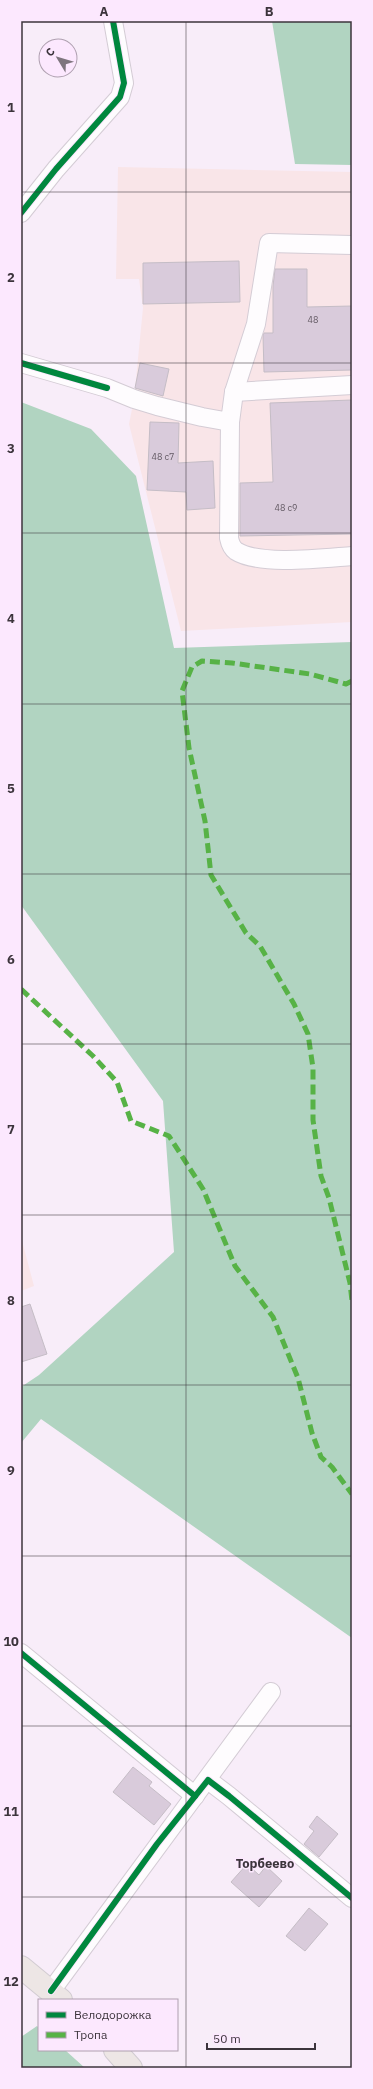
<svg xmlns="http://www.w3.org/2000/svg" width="373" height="2089" viewBox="0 0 373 2089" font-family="'IBM Plex Sans',sans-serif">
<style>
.industrial{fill:#f9e5e8}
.forest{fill:#b1d4c1}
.building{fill:#d9cbdb;stroke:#c5bdc6}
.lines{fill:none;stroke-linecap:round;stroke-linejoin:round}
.minor-casing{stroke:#d4ccd5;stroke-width:20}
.major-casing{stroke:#d2ccd2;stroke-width:24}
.minor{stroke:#fefcfe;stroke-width:18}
.major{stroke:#ede6e5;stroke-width:22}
.quiet{stroke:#57b246;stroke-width:5;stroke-dasharray:10 5;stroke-linecap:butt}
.cycleway-casing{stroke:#fce8fe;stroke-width:8}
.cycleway{stroke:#00873e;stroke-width:6}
.grid{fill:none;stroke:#3c343c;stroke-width:1;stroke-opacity:0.55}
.labels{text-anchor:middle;stroke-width:3;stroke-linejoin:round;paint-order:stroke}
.number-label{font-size:9px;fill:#635a64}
.quarter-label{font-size:13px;font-weight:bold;fill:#3c343c;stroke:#fce8fe}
.neatline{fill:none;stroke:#3c343c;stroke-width:1.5}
.grid-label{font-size:13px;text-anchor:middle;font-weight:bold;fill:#3c343c}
</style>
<rect width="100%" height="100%" fill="#f8edf9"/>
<g class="industrial">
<path d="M118,167L352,172V622L181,631L129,424L134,399L143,308L139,279H116Z"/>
<path d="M21,1237L34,1286L21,1291Z"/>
</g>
<g class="forest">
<path d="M272,21H352V165L295,164Z"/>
<path d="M21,402L91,429L136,476L174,648L352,642V1638L41,1419L21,1443V1387L39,1375L174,1252L163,1101L21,905Z"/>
<path d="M37,2026L39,2028V2050H65L85,2068H21V2037Z"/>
</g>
<g class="building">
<path d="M239,261L240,302L143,304V263Z"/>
<path d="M275,269H307V307L352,306V370L264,372L263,335L264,333H273V286Z"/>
<path d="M140,363L169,369L163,396L135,388Z"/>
<path d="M352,400V534L240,536V483L273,482L270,403Z"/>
<path d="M150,422L179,423L178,463L213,461L215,508L187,510L186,492L147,490Z"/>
<path d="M30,1304L47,1354L21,1362V1307Z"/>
<path d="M133,1767L152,1782L149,1786L171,1804L154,1825L113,1792Z"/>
<path d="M317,1816L338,1834L319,1857L304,1844L314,1831L309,1827Z"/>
<path d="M247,1864L259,1875L266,1866L282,1881L259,1907L231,1882Z"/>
<path d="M309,1908L328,1924L305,1951L286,1936Z"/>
</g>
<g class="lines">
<defs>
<g id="minor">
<path d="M21,213L56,169L120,97L124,83L113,21"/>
<path d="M21,363L107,388L134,399L157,406L202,417L230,422L234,392L256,324L269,243L352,245"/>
<path d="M234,392L352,385"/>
<path d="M230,422L229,538C230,543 232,548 236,551C259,566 324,558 352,556"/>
<path d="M21,1653L195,1796"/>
<path d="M208,1780L229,1796L352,1898"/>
<path d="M51,1991L271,1692"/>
</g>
<g id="major">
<path d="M21,1967L61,2000"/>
<path d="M115,2050L131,2068"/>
</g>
</defs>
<use href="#minor" class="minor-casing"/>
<use href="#major" class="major-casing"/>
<use href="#minor" class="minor"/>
<use href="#major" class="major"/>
<g class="quiet">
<path d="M352,681L346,684L310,674L232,663L202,661L192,667L182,691L189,748L205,821L211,875L246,933L260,946L294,1004L308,1034L313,1068V1120L321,1176L329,1198L350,1283L352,1301"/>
<path d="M21,989L93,1056L117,1082L131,1121L169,1136L203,1189L235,1266L273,1317L298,1378L312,1433L321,1457L332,1467L352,1494"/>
</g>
<defs>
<g id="cycleway">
<path d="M21,213L56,169L120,97L124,83L113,21"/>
<path d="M21,363L107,388"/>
<path d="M21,1653L195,1796"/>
<path d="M51,1991L157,1844L208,1780L229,1796L352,1898"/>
</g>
</defs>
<use href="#cycleway" class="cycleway-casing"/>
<use href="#cycleway" class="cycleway"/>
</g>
<path class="grid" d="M186,21V2068M21,192H352M21,363H352M21,533H352M21,704H352M21,874H352M21,1044H352M21,1215H352M21,1385H352M21,1556H352M21,1726H352M21,1897H352"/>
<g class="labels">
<g class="number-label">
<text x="313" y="323">48</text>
<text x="163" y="460">48 с7</text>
<text x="286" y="511">48 с9</text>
</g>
<g class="quarter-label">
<text x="265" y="1868">Торбеево</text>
</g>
</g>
<rect width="373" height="2089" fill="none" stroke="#fce8fe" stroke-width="44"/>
<rect x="38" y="1999" width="140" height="52" fill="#fce8fe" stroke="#afa0b0"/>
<rect x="46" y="2012" width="20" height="6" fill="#00873e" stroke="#afa0b0"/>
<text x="74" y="2019" font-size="12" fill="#3c343c">Велодорожка</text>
<rect x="46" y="2032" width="20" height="6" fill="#57b246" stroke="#afa0b0"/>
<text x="74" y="2039" font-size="12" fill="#3c343c">Тропа</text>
<g transform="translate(58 58) rotate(308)"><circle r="19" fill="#fce8fe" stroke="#afa0b0"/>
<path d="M0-3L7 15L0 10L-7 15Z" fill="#7e757e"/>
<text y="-6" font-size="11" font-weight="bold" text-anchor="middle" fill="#3c343c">С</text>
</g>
<path d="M207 2043v6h108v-6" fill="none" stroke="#3c343c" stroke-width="2"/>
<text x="213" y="2043" font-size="12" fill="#3c343c" stroke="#fce8fe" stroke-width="3" paint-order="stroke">50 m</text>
<rect x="22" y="22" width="329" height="2045" class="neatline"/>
<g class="grid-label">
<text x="104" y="16">A</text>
<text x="269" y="16">B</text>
<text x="11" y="112">1</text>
<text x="11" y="282">2</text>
<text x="11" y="453">3</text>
<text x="11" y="623">4</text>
<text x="11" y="793">5</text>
<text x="11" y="964">6</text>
<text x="11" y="1134">7</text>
<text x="11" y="1305">8</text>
<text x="11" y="1475">9</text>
<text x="11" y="1646">10</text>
<text x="11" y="1816">11</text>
<text x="11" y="1986">12</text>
</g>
</svg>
